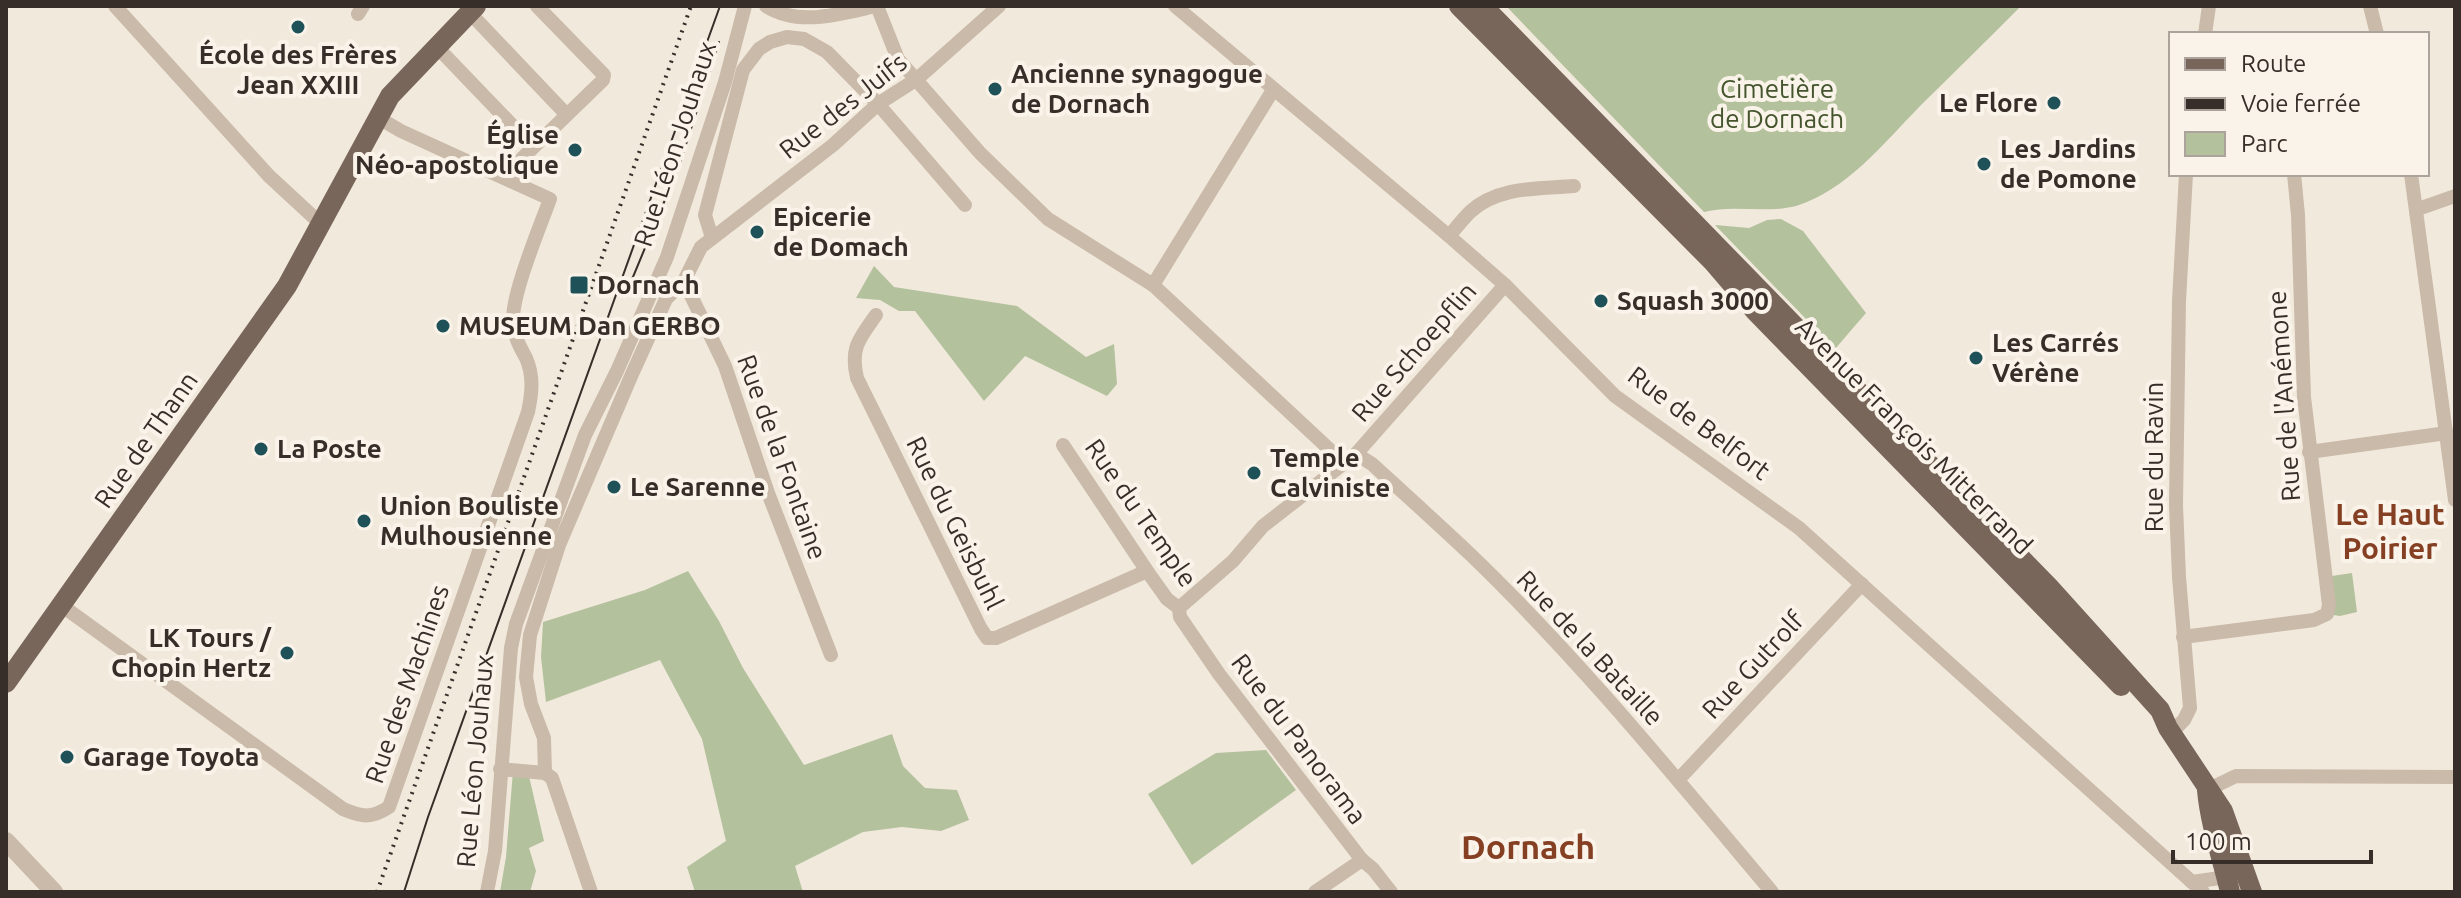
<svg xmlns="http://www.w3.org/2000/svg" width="2461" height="898" viewBox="0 0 2461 898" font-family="Ubuntu,sans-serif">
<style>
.green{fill:#b3c19d}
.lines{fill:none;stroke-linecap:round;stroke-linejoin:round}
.minor{stroke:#cabaa9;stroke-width:14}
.tertiary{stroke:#cabaa9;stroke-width:18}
.primary{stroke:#79665a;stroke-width:20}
.tram{stroke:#372e29;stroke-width:2}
.rail{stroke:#372e29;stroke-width:4;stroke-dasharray:2 6;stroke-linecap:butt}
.poi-dot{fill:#1f5258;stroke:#faf3e9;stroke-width:3}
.labels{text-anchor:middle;stroke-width:8;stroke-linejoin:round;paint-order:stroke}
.poi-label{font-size:26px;font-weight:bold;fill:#372e29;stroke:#faf3e9;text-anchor:start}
.park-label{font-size:26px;fill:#44552d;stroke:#faf3e9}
.street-label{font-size:26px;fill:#372e29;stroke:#faf3e9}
.quarter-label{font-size:30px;font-weight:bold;fill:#853f23;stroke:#faf3e9}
.district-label{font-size:34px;font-weight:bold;fill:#853f23;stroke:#faf3e9}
</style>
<rect width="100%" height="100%" fill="#f2e9dd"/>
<g class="green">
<path d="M1509,6H2021C1988,39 1954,73 1920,106C1885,142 1846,191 1796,206C1765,214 1734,204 1704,212L1508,8Z"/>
<path d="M1781,219L1803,231L1866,313L1835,349L1715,225L1749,228L1767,220Z"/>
<path d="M874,266L894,287L1017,306L1086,357L1114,344L1117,384L1107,396L1025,356L984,401L915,311H899L880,300L856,298Z"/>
<path d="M688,571L719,621L743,668L804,765L892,734L903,766L925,788L957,790L969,820L941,831L902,827L863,832L795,866L803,892H695L687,867L726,841L702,739L660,660L546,702L541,657L543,622L645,590Z"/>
<path d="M2352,573L2357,612L2340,616L2327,614L2325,577Z"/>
<path d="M1266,750L1296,790L1192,865L1148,794L1216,753Z"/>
<path d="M513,771L528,772L544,841L529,848L536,871L530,892H500L506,857Z"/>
</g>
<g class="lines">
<g class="minor">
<path d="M115,6L269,176L321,224"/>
<path d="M766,6C799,27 840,14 876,6"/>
<path d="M877,6L898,59L980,153L1048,219L1153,285L1343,462"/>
<path d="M1175,6L1449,236L1505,285L1615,396L1799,528L2203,892"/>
<path d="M2370,6L2377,34"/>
<path d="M470,13L566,114"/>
<path d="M358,14L363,6"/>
<path d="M2205,34L2209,6"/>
<path d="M437,47L533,147"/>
<path d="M2411,174L2455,500"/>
<path d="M507,178L512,168L603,80L604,75L537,6"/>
<path d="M2418,209L2455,196"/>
<path d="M1449,236C1456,228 1463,219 1470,212C1498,186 1539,189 1574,186"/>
<path d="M712,238L705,215L743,70L759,49L770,42L787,37L804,39L827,52L878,104L965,205"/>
<path d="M684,281L725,366L768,493L831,655"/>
<path d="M1153,285L1273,90"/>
<path d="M876,315C859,339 850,348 857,378L981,629L987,638H996L1147,571"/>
<path d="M1063,445L1147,571L1167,599L1179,608"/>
<path d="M2309,452L2447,433"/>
<path d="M1356,454L1372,464C1405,494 1438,524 1471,555C1579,659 1675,777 1772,892"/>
<path d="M61,605L343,809C362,817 371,819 389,807L528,412C532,393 534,376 526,358C520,347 514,336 513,323C511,295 540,227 550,199L401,131L377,117"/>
<path d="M1179,608L1233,561L1263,526L1356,454L1505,285"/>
<path d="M1179,608L1180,617L1219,674L1362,860L1373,869L1391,892"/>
<path d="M2183,637L2314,620L2327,614L2329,605L2304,397L2298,215L2294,174"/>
<path d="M2171,733L2184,720L2190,708L2179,577L2176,505L2179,301L2186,174"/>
<path d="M500,769L545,773L552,778L591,892"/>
<path d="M545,773L544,738L531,704L526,677L530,635L559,545L632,374L666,299L684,281L701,247L833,145L878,104L917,79L999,6"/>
<path d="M1678,780L1862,584"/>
<path d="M2207,790L2236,776L2455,777"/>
<path d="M2192,882L2227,877L2232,881"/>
<path d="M487,892L495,851L511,648L516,624L585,435L617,371L667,257L725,82L745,6"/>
<path d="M1315,892L1362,860"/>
</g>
<path class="tertiary" d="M6,841L54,892"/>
<g class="primary">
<path d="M1459,6L1713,262L1755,311L2121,686"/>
<path d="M1483,6L2049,587L2160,710L2168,728L2223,811L2252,892"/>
<path d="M6,683L287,286L390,96L476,6"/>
<path d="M2207,790C2210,824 2222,858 2230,892"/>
</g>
<g class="tram">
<path d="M628,289L679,166L719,42"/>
<path d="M404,892L428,817L720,6"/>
</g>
<path class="rail" d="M377,892L691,6"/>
</g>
<g class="poi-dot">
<circle cx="298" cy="27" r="8"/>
<circle cx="995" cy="89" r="8"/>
<circle cx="2054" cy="103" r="8"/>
<circle cx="575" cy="150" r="8"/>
<circle cx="1984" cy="164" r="8"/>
<circle cx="757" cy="232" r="8"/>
<rect x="569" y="275" width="20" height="20" rx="4"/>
<circle cx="1601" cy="301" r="8"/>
<circle cx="443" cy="326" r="8"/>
<circle cx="1976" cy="358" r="8"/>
<circle cx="261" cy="449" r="8"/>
<circle cx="1254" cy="473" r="8"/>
<circle cx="614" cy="487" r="8"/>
<circle cx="364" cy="521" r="8"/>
<circle cx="287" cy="653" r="8"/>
<circle cx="67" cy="757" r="8"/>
</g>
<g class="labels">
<g class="poi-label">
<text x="298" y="64" text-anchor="middle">École des Frères<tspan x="298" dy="30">Jean XXIII</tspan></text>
<text x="1011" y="83">Ancienne synagogue<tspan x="1011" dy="30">de Dornach</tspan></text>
<text x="2038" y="112" text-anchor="end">Le Flore</text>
<text x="559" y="144" text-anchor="end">Église<tspan x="559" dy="30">Néo-apostolique</tspan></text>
<text x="2000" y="158">Les Jardins<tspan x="2000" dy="30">de Pomone</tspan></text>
<text x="773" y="226">Epicerie<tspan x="773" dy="30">de Domach</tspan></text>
<text x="597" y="294">Dornach</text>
<text x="1617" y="310">Squash 3000</text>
<text x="459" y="335">MUSEUM Dan GERBO</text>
<text x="1992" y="352">Les Carrés<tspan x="1992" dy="30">Vérène</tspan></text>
<text x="277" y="458">La Poste</text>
<text x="1270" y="467">Temple<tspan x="1270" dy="30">Calviniste</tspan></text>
<text x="630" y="496">Le Sarenne</text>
<text x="380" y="515">Union Bouliste<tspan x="380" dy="30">Mulhousienne</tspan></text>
<text x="271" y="647" text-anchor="end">LK Tours /<tspan x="271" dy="30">Chopin Hertz</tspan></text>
<text x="83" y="766">Garage Toyota</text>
</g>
<g class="park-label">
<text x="1777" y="98">Cimetière<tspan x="1777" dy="30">de Dornach</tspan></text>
</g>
<g class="street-label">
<text transform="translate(843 106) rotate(-38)" y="9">Rue des Juifs</text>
<text transform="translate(675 144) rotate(-72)" y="9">Rue Léon Jouhaux</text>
<text transform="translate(1414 352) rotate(-49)" y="9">Rue Schoepflin</text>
<text transform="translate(2284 396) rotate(-94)" y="9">Rue de l'Anémone</text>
<text transform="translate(1699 423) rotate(37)" y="9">Rue de Belfort</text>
<text transform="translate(1914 436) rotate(45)" y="9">Avenue François Mitterrand</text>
<text transform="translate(146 440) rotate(-55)" y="9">Rue de Thann</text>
<text transform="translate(782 457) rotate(70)" y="9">Rue de la Fontaine</text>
<text transform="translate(2154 457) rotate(-90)" y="9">Rue du Ravin</text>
<text transform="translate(1141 513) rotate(55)" y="9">Rue du Temple</text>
<text transform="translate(955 523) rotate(64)" y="9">Rue du Geisbuhl</text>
<text transform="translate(1590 648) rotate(47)" y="9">Rue de la Bataille</text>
<text transform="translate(1753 665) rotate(-47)" y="9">Rue Gutrolf</text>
<text transform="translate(407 684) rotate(-71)" y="9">Rue des Machines</text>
<text transform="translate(1299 739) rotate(53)" y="9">Rue du Panorama</text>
<text transform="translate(475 761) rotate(-85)" y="9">Rue Léon Jouhaux</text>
</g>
<g class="quarter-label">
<text x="2390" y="525">Le Haut<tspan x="2390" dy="34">Poirier</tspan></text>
</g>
<g class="district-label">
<text x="1528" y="859">Dornach</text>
</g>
</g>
<rect width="2461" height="898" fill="none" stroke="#372e29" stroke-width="16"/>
<rect x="2169" y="32" width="260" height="144" fill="#faf3e9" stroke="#aca49c" stroke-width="2"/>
<rect x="2185" y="58" width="40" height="12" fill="#79665a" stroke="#aca49c" stroke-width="2"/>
<text x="2241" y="72" font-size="24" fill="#372e29">Route</text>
<rect x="2185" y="98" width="40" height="12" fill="#372e29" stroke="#aca49c" stroke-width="2"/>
<text x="2241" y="112" font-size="24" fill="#372e29">Voie ferrée</text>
<rect x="2185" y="132" width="40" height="24" fill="#b3c19d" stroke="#aca49c" stroke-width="2"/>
<text x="2241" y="152" font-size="24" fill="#372e29">Parc</text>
<path d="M2173 850v12h198v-12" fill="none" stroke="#372e29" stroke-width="4"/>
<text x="2185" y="850" font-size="24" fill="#372e29" stroke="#faf3e9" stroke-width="6" paint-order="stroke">100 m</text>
</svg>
